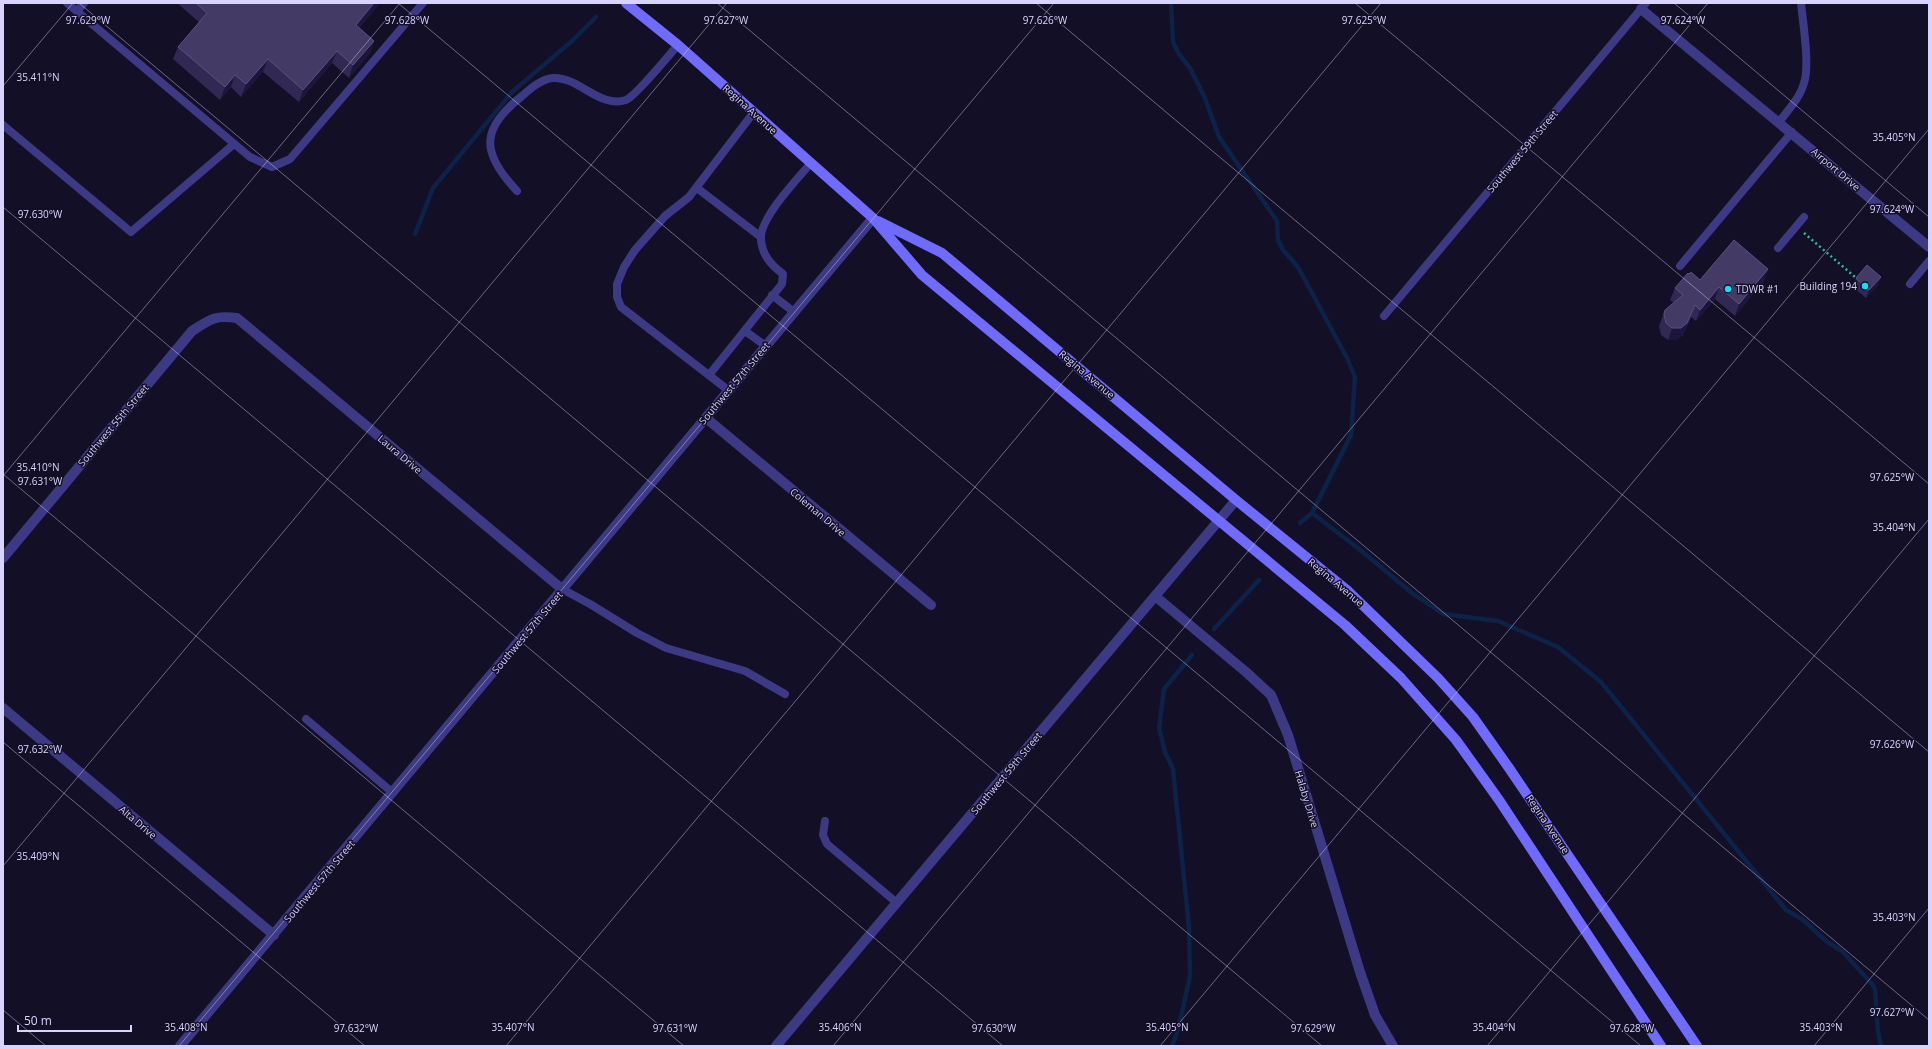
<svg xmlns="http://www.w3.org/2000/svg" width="1932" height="1049" viewBox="0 0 1932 1049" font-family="'Open Sans',sans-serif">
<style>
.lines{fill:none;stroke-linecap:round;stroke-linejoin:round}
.stream{stroke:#0c2248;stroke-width:4.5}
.path{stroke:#2fb8b0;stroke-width:2.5;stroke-dasharray:2 3;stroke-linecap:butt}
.service{stroke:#3d3a85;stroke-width:8}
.minor{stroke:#3d3a85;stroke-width:10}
.tertiary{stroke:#3d3a85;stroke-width:10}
.secondary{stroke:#6f6bff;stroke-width:10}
.wall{fill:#312854}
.shaded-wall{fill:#1d163a}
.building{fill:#433a66;stroke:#5a527e}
.ticks{fill:none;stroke:#d9d4ff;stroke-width:1;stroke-opacity:0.45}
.poi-dot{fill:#00e5ff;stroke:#130f26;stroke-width:1.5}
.labels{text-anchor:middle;stroke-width:3;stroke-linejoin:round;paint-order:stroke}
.street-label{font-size:10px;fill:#d9d4ff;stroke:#130f26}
.poi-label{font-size:10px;fill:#d9d4ff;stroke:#130f26;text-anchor:end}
.ticks-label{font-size:10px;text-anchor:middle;fill:#d9d4ff;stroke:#130f26;stroke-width:3;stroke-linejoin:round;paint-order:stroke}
</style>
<rect width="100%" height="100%" fill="#130f26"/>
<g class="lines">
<g class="stream">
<path d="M1171,3L1173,42L1179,54L1190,68L1205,98L1219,137L1277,221L1278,240L1283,250L1298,267L1347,358L1355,377L1351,435L1312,513L1359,549L1412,593L1443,614L1498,621L1558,647L1601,682L1786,910L1802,919L1826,941L1842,951L1872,984L1875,989L1878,1032L1881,1046"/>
<path d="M415,234L433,188L512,92L572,41L596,17"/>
<path d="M1300,523L1312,513"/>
<path d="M1214,629L1259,580"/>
<path d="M1172,1046L1179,1026L1190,976L1189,928L1173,769L1165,752L1159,728L1164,689L1192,655"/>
</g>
<path class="path" d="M1804,233L1855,277"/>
<g class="service">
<path d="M67,3L250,157L272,167L290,159L423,3"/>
<path d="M77,11L84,3"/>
<path d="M1779,122C1788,110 1800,98 1804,83C1810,65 1803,24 1801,3"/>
<path d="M3,125L131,232L234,144"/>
<path d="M697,188L761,237"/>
<path d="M517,191C481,153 480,129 522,96C530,89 541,79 553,78C578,76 600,109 626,100C636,96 669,55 678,45"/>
<path d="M1778,248L1804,217"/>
<path d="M1680,266L1792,132"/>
<path d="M1910,284L1929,261"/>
<path d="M772,295L794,312"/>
<path d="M1384,316L1646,3"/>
<path d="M745,331L766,346"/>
<path d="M709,375L782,284L783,274C771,265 762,255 761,239C759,219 798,178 811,163"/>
<path d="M728,390L621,307L617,297V284L624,267L635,250L665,216L689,197L754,112"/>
<path d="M562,589L590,604L637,633L666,648L745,671L785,694"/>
<path d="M306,719L393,793"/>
<path d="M825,821L823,835L827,844L897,903"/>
</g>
<g class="minor">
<path d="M1641,9L1929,247"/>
<path d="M706,418L931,605"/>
<path d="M3,558L192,331C210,319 215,315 237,318L562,589"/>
<path d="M1155,596L1246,672L1271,695L1288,735L1360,972L1375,1015L1393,1046"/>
<path d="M3,708L274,935"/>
<path d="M180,1046L873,218"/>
</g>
<path class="tertiary" d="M776,1046L1236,500"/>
<g class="secondary">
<path d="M626,3L678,45L873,218L922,275L1345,625L1401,678L1456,740L1499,800L1661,1046"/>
<path d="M878,221L942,253L1236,500L1348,591L1438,678L1473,717L1509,768L1697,1046"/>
</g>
</g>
<g class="wall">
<path d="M177,3H380L359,28L374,41L370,53L349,78L332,63L299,102L263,72L241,97L231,87L220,100L173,59L178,47L199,22Z"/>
<path d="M1768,269L1764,281L1735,316L1715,299L1696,321L1691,317L1683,335L1676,340H1668L1661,335L1659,326L1665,310L1674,303L1670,300L1675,288L1689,274L1700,280Z"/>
<path d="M1881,277L1878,285L1866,298L1853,287L1856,278Z"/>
</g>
<g class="shaded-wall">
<path d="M374,3H380L351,37L356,25Z"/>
<path d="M374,41L370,53L349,78L353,65Z"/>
<path d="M337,51L332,63L299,102L303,90Z"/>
<path d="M268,59L263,72L241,97L246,84Z"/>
<path d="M235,75L231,87L220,100L225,87Z"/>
<path d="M1768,269L1764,281L1735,316L1739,304Z"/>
<path d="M1881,277L1878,285L1866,298L1869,290Z"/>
<path d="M1719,287L1715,299L1696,321L1700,310Z"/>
<path d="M1695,305L1683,335L1676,340H1668L1672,328Z"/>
</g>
<g class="building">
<path d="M196,3H374L356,25L374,41L353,65L337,51L303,90L268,59L246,84L235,75L225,87L178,47L207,13Z"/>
<path d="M1734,240L1768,269L1739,304L1719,287L1700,310L1695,305L1687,323L1681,328H1672L1666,323L1664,314L1665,310L1683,295L1675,288L1688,273L1689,274L1691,272L1700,280Z"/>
<path d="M1867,265L1881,277L1869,290L1856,278Z"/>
</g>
<path class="ticks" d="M79,3L1322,1046M398,3L1641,1046M717,3L1929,1020M1036,3L1929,752M1355,3L1929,484M1674,3L1929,217M3,86L73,3M3,207L1003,1046M3,474L684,1046M3,476L400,3M3,742L365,1046M3,866L727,3M3,1010L46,1046M179,1046L1054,3M506,1046L1381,3M833,1046L1708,3M1160,1046L1929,129M1487,1046L1929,519M1814,1046L1929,908"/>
<g class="poi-dot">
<circle cx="1865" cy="286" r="4"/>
<circle cx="1728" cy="289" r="4"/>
</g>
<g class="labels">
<g class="street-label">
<text transform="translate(750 109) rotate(42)" y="4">Regina Avenue</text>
<text transform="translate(1522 151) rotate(-50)" y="4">Southwest 59th Street</text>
<text transform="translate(1836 169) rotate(40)" y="4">Airport Drive</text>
<text transform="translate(1087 374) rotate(40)" y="4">Regina Avenue</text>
<text transform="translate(734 383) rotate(-50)" y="4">Southwest 57th Street</text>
<text transform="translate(113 425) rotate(-50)" y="4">Southwest 55th Street</text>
<text transform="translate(400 454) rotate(40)" y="4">Laura Drive</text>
<text transform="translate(818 512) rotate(40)" y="4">Coleman Drive</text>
<text transform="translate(1336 582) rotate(40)" y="4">Regina Avenue</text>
<text transform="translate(527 632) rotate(-50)" y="4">Southwest 57th Street</text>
<text transform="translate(1006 773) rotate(-50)" y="4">Southwest 59th Street</text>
<text transform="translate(1307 799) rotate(73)" y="4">Halaby Drive</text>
<text transform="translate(138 822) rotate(40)" y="4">Alta Drive</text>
<text transform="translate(1548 824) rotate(56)" y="4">Regina Avenue</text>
<text transform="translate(319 881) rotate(-50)" y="4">Southwest 57th Street</text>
</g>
<g class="poi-label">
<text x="1857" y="290">Building 194</text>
<text x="1736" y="293" text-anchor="start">TDWR #1</text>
</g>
</g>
<g class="ticks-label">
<text x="88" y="24">97.629°W</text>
<text x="407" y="24">97.628°W</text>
<text x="726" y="24">97.627°W</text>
<text x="1045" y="24">97.626°W</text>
<text x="1364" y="24">97.625°W</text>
<text x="1683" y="24">97.624°W</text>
<text x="38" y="81">35.411°N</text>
<text x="1894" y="141">35.405°N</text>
<text x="1892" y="213">97.624°W</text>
<text x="40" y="218">97.630°W</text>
<text x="38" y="471">35.410°N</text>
<text x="1892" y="481">97.625°W</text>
<text x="40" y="485">97.631°W</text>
<text x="1894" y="531">35.404°N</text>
<text x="1892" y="748">97.626°W</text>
<text x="40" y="753">97.632°W</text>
<text x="38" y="860">35.409°N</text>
<text x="1894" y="921">35.403°N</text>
<text x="1892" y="1016">97.627°W</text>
<text x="186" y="1031">35.408°N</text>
<text x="513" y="1031">35.407°N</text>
<text x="840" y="1031">35.406°N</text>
<text x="1167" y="1031">35.405°N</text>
<text x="1494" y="1031">35.404°N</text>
<text x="1821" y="1031">35.403°N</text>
<text x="356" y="1032">97.632°W</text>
<text x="675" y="1032">97.631°W</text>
<text x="994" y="1032">97.630°W</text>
<text x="1313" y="1032">97.629°W</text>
<text x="1632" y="1032">97.628°W</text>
</g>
<rect width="1932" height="1049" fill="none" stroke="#d9d4ff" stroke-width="8"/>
<path d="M18 1025v6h113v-6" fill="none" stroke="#d9d4ff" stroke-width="2"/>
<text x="24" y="1025" font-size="12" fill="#d9d4ff" stroke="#130f26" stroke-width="3" paint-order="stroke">50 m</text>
</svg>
